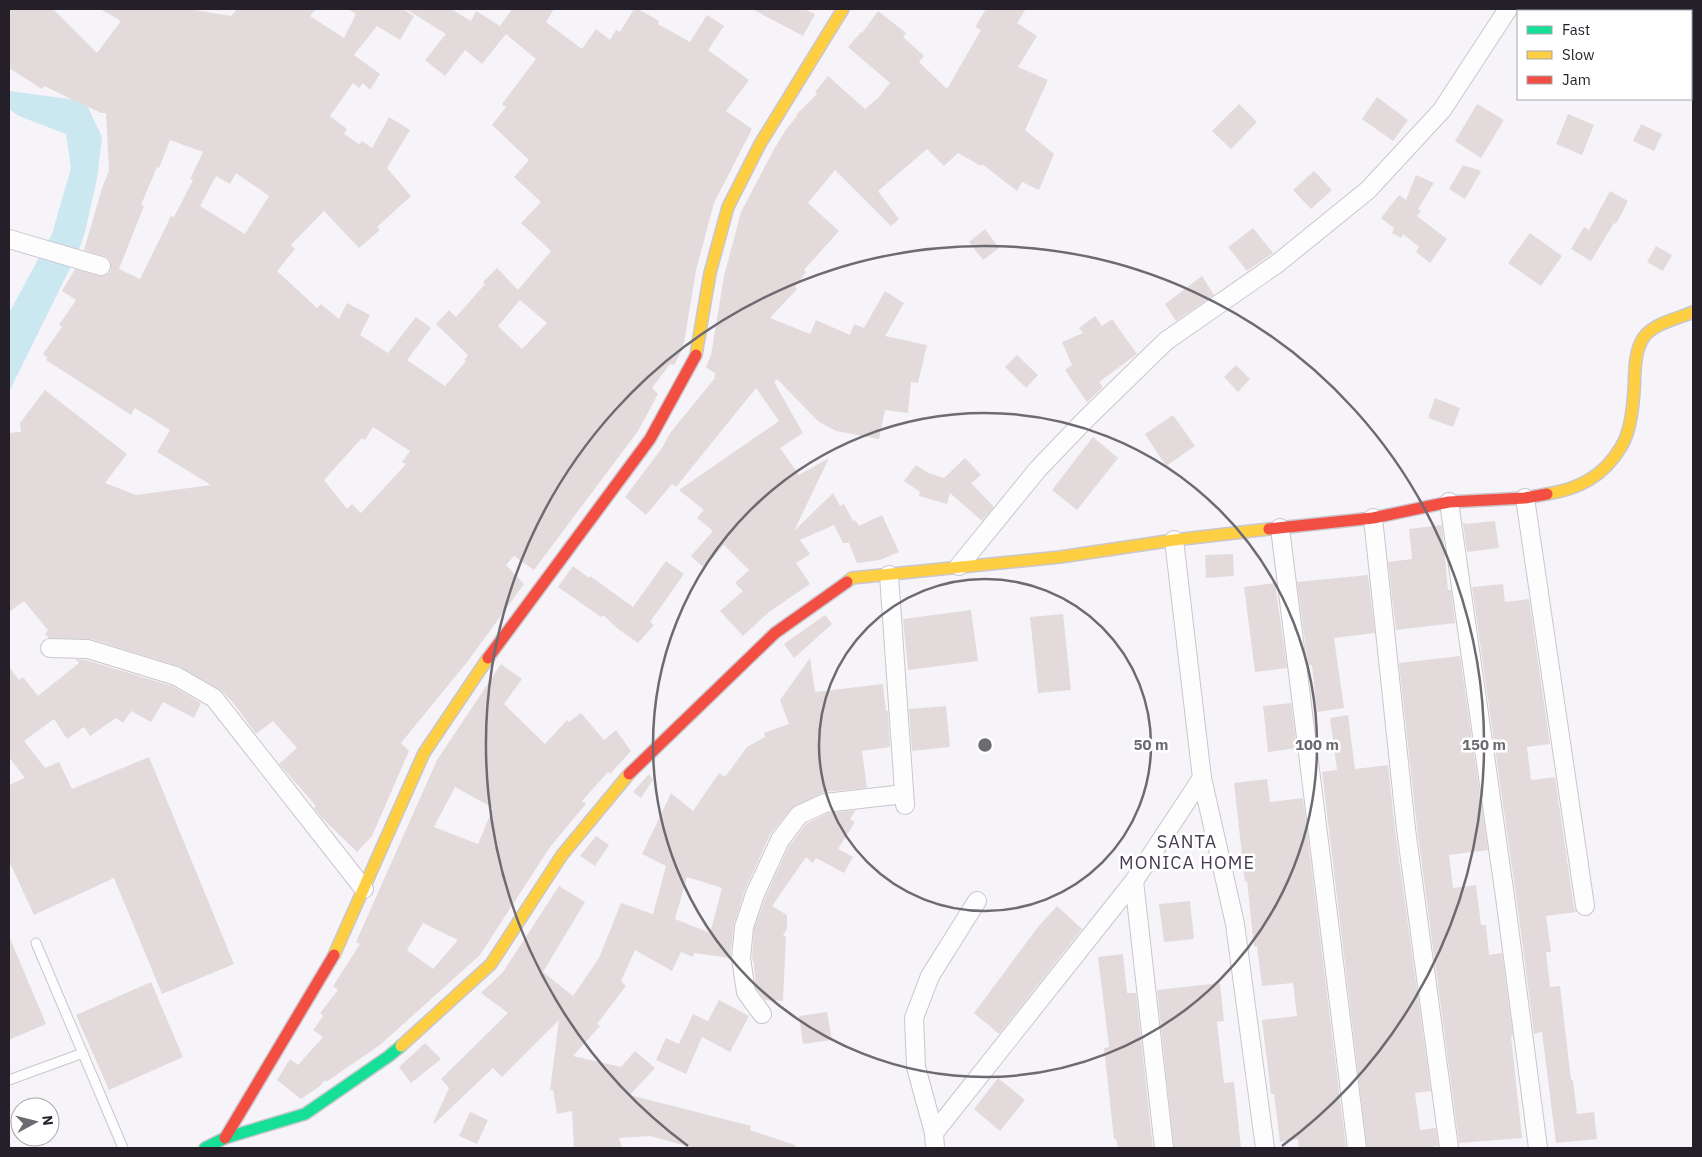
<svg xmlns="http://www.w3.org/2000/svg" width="1702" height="1157" viewBox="0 0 1702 1157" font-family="'IBM Plex Sans',sans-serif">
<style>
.water{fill:#cbe7f0}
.building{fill:#e3dbdb;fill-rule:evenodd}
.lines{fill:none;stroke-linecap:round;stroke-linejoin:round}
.lane-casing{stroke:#c9c6cd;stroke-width:11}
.street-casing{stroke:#c9c6cd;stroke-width:20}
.fast-casing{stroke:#c9c6cd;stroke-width:14}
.slow-casing{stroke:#c9c6cd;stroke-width:14}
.jam-casing{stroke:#c9c6cd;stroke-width:14}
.lane{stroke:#fefdfe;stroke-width:9}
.street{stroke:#fefdfe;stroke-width:18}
.fast{stroke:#16e098;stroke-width:11}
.slow{stroke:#ffcf43;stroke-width:11}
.jam{stroke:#f24e42;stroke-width:11}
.ring{fill:none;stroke:#6e6a72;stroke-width:2.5}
.labels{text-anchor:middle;stroke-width:5;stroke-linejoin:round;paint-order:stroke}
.neighbourhood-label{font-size:18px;letter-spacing:1px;fill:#463c52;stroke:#fff}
.centre{fill:#6e6a72;stroke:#fff;stroke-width:2.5}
.ring-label{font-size:15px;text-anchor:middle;font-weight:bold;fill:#6e6a72;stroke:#fff;stroke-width:5;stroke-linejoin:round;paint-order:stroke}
</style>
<rect width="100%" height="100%" fill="#f6f4f9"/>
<path class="water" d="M9,91L85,101L102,137L97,179L85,232L79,250L9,392V313L52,234L71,168L66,134L19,116L9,109Z"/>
<g class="building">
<path d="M9,9H53L97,53L121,21L100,9H189L231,16L237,9H316L310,16L344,38L356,14L348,9H403L414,16L400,40L377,26L354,55L380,74L370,90L363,83L359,88L353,83L330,116L347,129L344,134L359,144L362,141L372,148L389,117L410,130L387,168L411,196L377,227L380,230L359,248L324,211L291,245L295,249L277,271L317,308L321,304L339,319L347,303L370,315L360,335L388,353L416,317L431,328L407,360L445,386L466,361L464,360L468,355L436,324L449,310L456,317L485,284L483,282L497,268L518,290L551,251L521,223L541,202L514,177L529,160L492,125L506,107L502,104L536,59L506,34L482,64L465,50L445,76L425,60L446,34L406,9H451L471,21L476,11L500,26L512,9H554L546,22L582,49L596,29L610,40L616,30L620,32L634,9H638L659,21L658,24L690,42L707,15L724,26L708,50L749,80L726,111L752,129L714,203L696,271L683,348L674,365L670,364L652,388L658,394L638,431L534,570L514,556L506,565L524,584L468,661L401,743L409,751L372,836L357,852L322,818L314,808L316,806L279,764L297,748L273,721L256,734L235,705L222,691L181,667L91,639L49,638L45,634L48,630L24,601L9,612V433L21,432L20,423L45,390L127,454L105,483L136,495L211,485L157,452L170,430L135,408L131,415L46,360L47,357L43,354L62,327L59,325L76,300L62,291L75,269L103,276L109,273L111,269V263L108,258L84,250L102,188L109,171L106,113H101L44,86L42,89L9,68ZM170,140L203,152L190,179L193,180L174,217L171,216L140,279L119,269L144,206L141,205L157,167L159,168ZM236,173L269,196L245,234L200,206L216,176L230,184ZM520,300L547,323L522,349L498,326ZM373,427L410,451L402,462L406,464L361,513L352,504L347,509L324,480L362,438L365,440Z"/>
<path d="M752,9H804L815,14L803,36Z"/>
<path d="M986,9H1026L1017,23L1037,36L1018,67L1048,80L1025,130L1054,154L1039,190L1022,182L1017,191L982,164L981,166L958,153L944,166L927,149L878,191L899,219L891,226L835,170L808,203L839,231L804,270L806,272L795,287L797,289L770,318L810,334L816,320L850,335L854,324L864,328L885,291L904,303L885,336L927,345L918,383L911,382L908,413L885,410L879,439L836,431L819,422L777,379L774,382L803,433L780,448L799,475L829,458L794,531L833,493L840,506L844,504L853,521L855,520L859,526L882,515L899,552L880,560L857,563L849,543H843L834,525L800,540L810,554L796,563L810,584L769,612L743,636L720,611L743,591L735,583L749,570L724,545L704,568L691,556L713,531L697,518L704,510L679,490L779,421L756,388L676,487L672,484L646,515L625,497L662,448L670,433L715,378L714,377L716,374L706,367L711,355L724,276L741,212L773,151L785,131L797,116L796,115L817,94L815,92L828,76L865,109L878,98L890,83L848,47L861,32L862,33L878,11L906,33L903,37L924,56L919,62L947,89L981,30L975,27Z"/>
<path d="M1377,97L1408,120L1393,141L1362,119Z"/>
<path d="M1239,104L1257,122L1231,149L1212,131Z"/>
<path d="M1477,104L1504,120L1481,158L1455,141Z"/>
<path d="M1568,114L1594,125L1582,155L1556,144Z"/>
<path d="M1641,124L1662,134L1654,151L1633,141Z"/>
<path d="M1463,165L1481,171L1465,199L1449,189Z"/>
<path d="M1314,171L1332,190L1311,209L1293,190Z"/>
<path d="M1416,175L1434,183L1418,209L1421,211L1417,216L1447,239L1430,263L1416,252L1419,247L1403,234L1401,238L1392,233L1394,228L1381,218L1399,195L1406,200Z"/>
<path d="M1610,191L1628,201L1616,224L1614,223L1591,261L1571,249L1584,227L1589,230Z"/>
<path d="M1253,228L1273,253L1247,271L1228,247Z"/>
<path d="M985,229L999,248L983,260L969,242Z"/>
<path d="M1530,233L1562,256L1541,286L1508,263Z"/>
<path d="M1656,246L1672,255L1663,271L1647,262Z"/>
<path d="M1202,276L1214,295L1176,321L1165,304Z"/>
<path d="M1095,316L1102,326L1112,319L1137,354L1099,382L1103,387L1087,402L1065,370L1072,365L1062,342L1083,333L1079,328Z"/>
<path d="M1017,355L1038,375L1026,388L1005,367Z"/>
<path d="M1236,365L1250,379L1238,392L1224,377Z"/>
<path d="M1435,398L1460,408L1453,427L1428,418Z"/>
<path d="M1173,415L1195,446L1166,466L1145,434Z"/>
<path d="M1093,437L1118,458L1077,510L1052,490Z"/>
<path d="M965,458L981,475L971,483L994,507L982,521L950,493L947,504L919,496L920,492L904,481L916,465L928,473L944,478Z"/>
<path d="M1495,521L1499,548L1467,552L1463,523H1465V524Z"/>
<path d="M1442,525L1448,590H1451L1455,623L1396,630L1388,562L1412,559L1409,529Z"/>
<path d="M1233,554L1234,576L1206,578L1205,555Z"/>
<path d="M666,561L684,574L650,622L654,625L638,643L618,629L603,615L601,617L558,587L573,566L589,578L590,576L633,607Z"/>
<path d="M1368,575L1375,633L1334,638L1344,708L1317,712L1312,665H1308L1297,582Z"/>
<path d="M1275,583L1287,668L1255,672L1244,587Z"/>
<path d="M1503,584L1505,602L1529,599L1550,744L1527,747L1531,780L1555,777L1574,908L1577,912L1546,916L1551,952H1546L1550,987L1560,986L1571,1080H1573L1577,1114L1594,1112L1597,1139L1556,1143L1542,1032L1534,1034L1519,917L1472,587Z"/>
<path d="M971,610L978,661L908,670L903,619Z"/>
<path d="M1063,614L1071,690L1038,693L1030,617Z"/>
<path d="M825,615L832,624L794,658L784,644Z"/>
<path d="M1460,656L1488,850L1449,855L1453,888L1476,885L1481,925H1486L1489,955L1502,953L1513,1036H1511L1522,1138L1459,1143L1417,828L1399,663Z"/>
<path d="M810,658L815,692L883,684L886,711H888L890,747L862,751L867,788L824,792L791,809L770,835L745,890L734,924L730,958L694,953L693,957L681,952L672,971L635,950L621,981L626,986L597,1024L600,1026L573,1056L621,1067L635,1051L655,1068L630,1095L751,1126L750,1130L795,1145V1148H694L650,1136L619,1138L622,1148H574L572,1111L557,1114L553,1090H550L559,1020L502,1077L493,1068L434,1124L433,1123L449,1088L441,1079L508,1013L481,993L503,972L559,886L585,902L543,972L573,996L599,958L621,903L653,914L666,866L642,854L671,793L693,811L719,773L725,777L747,747L765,737L764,733L789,724L780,700ZM687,877L722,888L710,933L675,919Z"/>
<path d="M75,659L86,660L172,686L201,703L194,718L163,702L151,722L131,711L123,723L116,718L90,736L84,727L67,739L54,719L24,741L45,768L59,762L72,789L149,757L234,964L162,994L114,878L34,915L9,861V785L25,778L9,757V667L19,680L23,677L38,696L79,663Z"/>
<path d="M501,664L522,679L504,704L545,744L567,720L569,722L581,713L604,740L616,730L631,751L610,774L608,772L582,801L586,804L550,847L480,955L380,1045L326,1082L325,1080L320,1086L301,1099L277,1080L290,1059L298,1065L323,1037L313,1030L323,1016L320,1013L338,990L333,986L360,944L356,942L437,760ZM455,787L493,808L478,844L434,827ZM423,923L458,940L433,969L407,950Z"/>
<path d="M1291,703L1297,748L1268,752L1263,706Z"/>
<path d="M946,706L950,747L912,751L909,709Z"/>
<path d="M1348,715L1355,769L1388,765L1395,830L1431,1091L1415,1093L1420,1130L1436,1128L1438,1146L1420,1148H1367L1322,772L1337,770L1330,718Z"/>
<path d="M649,774L653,780L641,798L633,792Z"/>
<path d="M1267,779L1270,802L1303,798L1346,1148H1299L1298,1139L1280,1142L1274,1094H1271L1262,1020L1297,1016L1293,983L1262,986L1257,946L1254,947L1247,881L1245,882L1234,783Z"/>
<path d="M856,810L850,819L855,822L838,849L853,857L844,873L816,858L813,863L806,857L772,906L787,915V929L783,935L786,937L783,1001L765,1000L756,988L754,965L752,958L754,929L765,898L789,846L806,824L828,813Z"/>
<path d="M596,836L609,845L595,866L580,856Z"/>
<path d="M1190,901L1194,939L1164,942L1159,904Z"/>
<path d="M1057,906L1082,929L999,1034L974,1013L1038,927Z"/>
<path d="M9,936L46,1024L9,1040Z"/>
<path d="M1123,954L1127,993H1136L1153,1148H1118L1116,1139H1114L1104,1048L1109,1047L1098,957Z"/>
<path d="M151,982L183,1057L109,1090L76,1015Z"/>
<path d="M1220,983L1224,1021L1217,1022L1224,1083L1234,1082L1241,1148H1174L1157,990Z"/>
<path d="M719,1000L749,1016L730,1052L702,1037L686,1074L656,1060L666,1038L679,1044L693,1014L708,1021Z"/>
<path d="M827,1012L832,1040L803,1044L799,1016Z"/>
<path d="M425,1043L441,1059L411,1083L399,1067Z"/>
<path d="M998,1078L1025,1100L1000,1131L974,1109Z"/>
<path d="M470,1112L488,1120L477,1144L459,1136Z"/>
</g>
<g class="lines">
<defs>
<g id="lane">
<path d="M36,943L123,1148"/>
<path d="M9,1080L83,1053"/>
</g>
<g id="street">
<path d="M9,239L101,266"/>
<path d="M1525,498L1585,906"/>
<path d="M1449,502L1506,904L1538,1148"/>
<path d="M1373,518L1406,829L1449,1148"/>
<path d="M1280,528L1357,1148"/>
<path d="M959,566L1038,469L1086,419L1166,341L1278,263L1368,190L1442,110L1508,9"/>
<path d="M889,575L905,805"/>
<path d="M50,648L88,649L176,676L214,698L364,889"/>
<path d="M1202,778L1235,924L1265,1148"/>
<path d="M1134,881L1164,1148"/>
<path d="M762,1014L746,992L741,958L744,927L755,894L780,840L799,815L825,803L904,794"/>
<path d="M934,1133L916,1067L914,1018L930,976L977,901"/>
<path d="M935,1148L934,1133L1134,881L1202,778L1174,540"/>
</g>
<path id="fast" d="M205,1148L225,1138L305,1114L389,1056L401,1046"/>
<g id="slow">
<path d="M696,355L710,273L728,207L760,144L843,9"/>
<path d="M1547,494C1579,489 1604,476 1621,447C1630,433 1633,407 1634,391C1635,376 1634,356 1641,342C1649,324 1677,319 1693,312"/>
<path d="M847,582L852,578L1060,557L1174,540L1269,529"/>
<path d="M334,955L424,753L488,658"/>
<path d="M401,1046L491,964L562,855L629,774"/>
</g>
<g id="jam">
<path d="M1269,529L1373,518L1449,502L1525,498L1547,494"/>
<path d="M488,658L650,439L696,355"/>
<path d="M629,774L775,633L847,582"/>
<path d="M225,1138L334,955"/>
</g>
</defs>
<use href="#lane" class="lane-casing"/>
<use href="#street" class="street-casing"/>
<use href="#fast" class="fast-casing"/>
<use href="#slow" class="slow-casing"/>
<use href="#jam" class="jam-casing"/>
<use href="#lane" class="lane"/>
<use href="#street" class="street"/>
<use href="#fast" class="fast"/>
<use href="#slow" class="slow"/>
<use href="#jam" class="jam"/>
</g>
<g class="ring">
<circle cx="985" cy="745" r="166"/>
<circle cx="985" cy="745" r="332"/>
<path d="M688 1146A499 499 0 1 1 1282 1146"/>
</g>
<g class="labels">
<g class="neighbourhood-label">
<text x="1187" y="848">SANTA<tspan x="1187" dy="21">MONICA HOME</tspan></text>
</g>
</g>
<circle cx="985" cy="745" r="8" class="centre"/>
<g class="ring-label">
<text x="1151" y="750">50 m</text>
<text x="1317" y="750">100 m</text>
<text x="1484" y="750">150 m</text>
</g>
<rect width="1702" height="1157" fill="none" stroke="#241f29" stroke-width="20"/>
<rect x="1517" y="10" width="175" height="90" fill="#ffffff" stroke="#a7a5a9"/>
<rect x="1527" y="26" width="25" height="8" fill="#16e098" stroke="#a7a5a9"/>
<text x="1562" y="35" font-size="15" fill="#241f29">Fast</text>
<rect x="1527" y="51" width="25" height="8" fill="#ffcf43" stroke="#a7a5a9"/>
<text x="1562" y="60" font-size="15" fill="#241f29">Slow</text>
<rect x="1527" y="76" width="25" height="8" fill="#f24e42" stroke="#a7a5a9"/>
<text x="1562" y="85" font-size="15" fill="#241f29">Jam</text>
<g transform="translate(35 1122) rotate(83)"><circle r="24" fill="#ffffff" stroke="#a7a5a9"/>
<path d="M0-4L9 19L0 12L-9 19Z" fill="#6e6a72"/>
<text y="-8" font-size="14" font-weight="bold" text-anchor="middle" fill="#241f29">N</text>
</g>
</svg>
